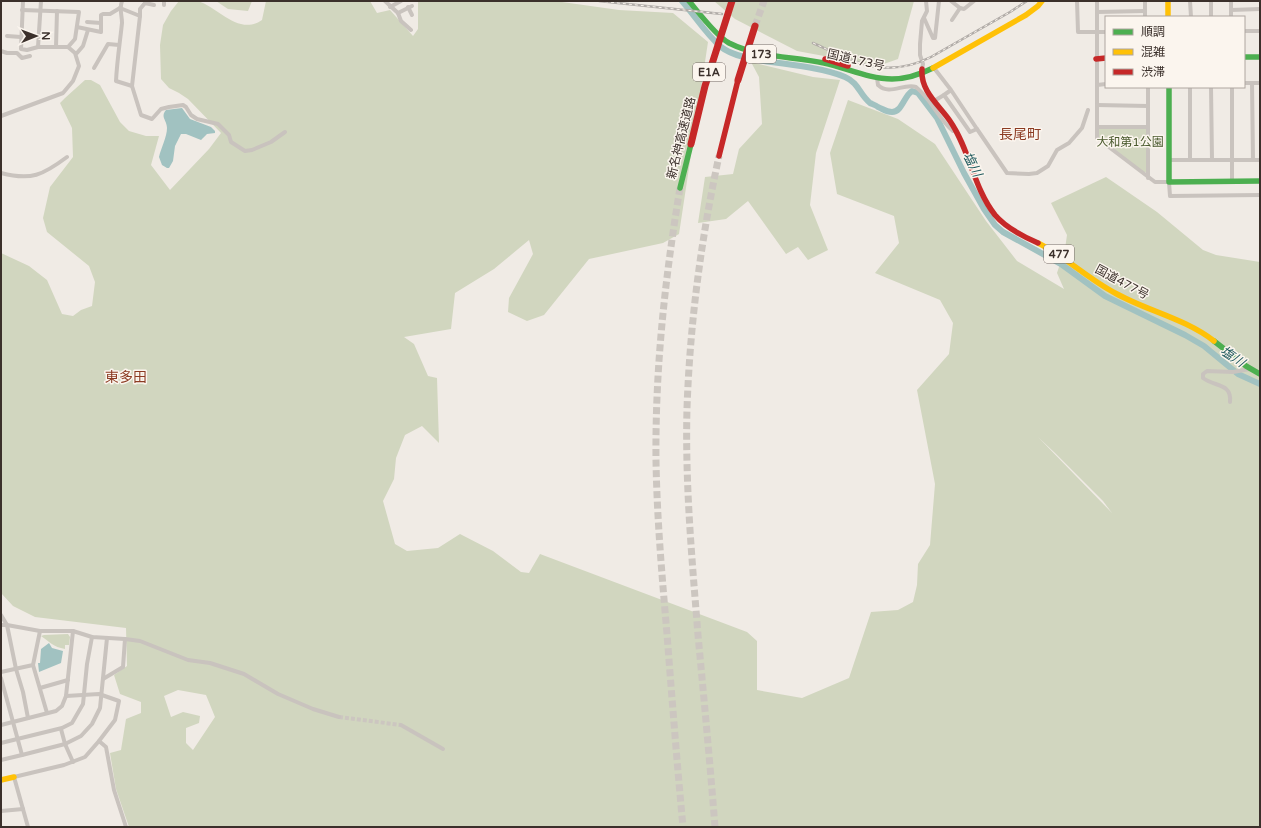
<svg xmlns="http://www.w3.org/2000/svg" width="1261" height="828" viewBox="0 0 1261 828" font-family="'Varela Round','Noto Sans JP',sans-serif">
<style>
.green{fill:#d1d6bf;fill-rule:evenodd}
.water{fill:#a1c2c1}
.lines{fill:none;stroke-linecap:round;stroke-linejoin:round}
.river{stroke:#a1c2c1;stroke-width:6}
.street-tunnel{stroke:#ccc6c0;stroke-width:4;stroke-dasharray:4 2;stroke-linecap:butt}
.highway-tunnel{stroke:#ccc6c0;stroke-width:7;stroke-dasharray:7 3.5;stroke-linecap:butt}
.street{stroke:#c9c3be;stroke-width:4}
.fast{stroke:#4caf50;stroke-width:5.5}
.slow{stroke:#ffc107;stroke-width:5.5}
.jam{stroke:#c62828;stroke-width:5.5}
.rail-casing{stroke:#b1aca8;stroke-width:2.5}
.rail{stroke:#fbf5ee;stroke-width:1;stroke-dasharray:3;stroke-linecap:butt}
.jam-bridge{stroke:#c62828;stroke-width:7}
.labels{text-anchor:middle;stroke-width:3;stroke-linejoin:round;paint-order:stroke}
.shield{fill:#fbf5ee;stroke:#756b66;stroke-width:1}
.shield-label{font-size:11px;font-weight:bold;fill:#3b302b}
.street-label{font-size:12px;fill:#3b302b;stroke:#fbf5ee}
.park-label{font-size:12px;fill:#4a5a2e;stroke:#fbf5ee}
.water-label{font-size:13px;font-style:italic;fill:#1f5a5e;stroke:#fbf5ee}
.quarter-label{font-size:14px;fill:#8c3b22;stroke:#fbf5ee}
</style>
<rect width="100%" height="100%" fill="#f0ebe5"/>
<g class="green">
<path d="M179,1C185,1 193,0 198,1C219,8 239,36 262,20L266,1H370L377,13L390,10L413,36L418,29V1H555L619,10L673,13L708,42L679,234L663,243L589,259L544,315L527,321L508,312L509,298L533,254L529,240L494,269L455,293L451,329L404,337L414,344L428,376L437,378L439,443L422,426L405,435L396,458L394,479L383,501L395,544L407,551L438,548L460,534L493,551L521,572L529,573L540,554L747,632L757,641V690L802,698L849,678L871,612L898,610L913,602L917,585L918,564L930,545L935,484L917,390L949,354L953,323L940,300L875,273L899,243L894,216L837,194L830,153L848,100L898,119L935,144L986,221L1017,261L1064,289L1057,273L1065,249L1067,235L1051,203L1106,177L1157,212L1203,250L1216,255L1260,262V827H129L116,789L110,753L121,750L126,719L141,713V702L120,694L114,675L127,666L126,628L35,617L13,606L1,593V253L29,266L47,280L62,314L73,316L81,310L92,306L95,282L89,266L47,232L43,218L50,187L73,157L72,128L60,103L65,98L85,80H91L100,85L120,122L129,131L146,136H159L151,165L170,190L209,149L221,133L188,99L179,93L169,88L161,79L160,45L163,25L171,11ZM1038,437L1055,453L1103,501L1112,513ZM178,690L206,695L215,717L193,750L186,743V728L199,723L200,716L183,712L171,717L164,696Z"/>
<path d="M216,1H252L248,11L228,9Z"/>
<path d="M714,1H914L898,59L878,66L797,51L735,19Z"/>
<path d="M751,62L813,77L840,80L816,153L810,205L828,250L808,260L798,247L786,254L748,201L726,219L698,223L705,177L733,174L739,149L762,124L759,77Z"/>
<path d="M1146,127V172L1144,173L1098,137V128Z"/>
<path d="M68,634L70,637L69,645H65V649C53,647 50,642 41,636L44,635Z"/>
</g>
<g class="water">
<path d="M182,108L190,119L211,127L215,131V133L207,134L201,140L186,134H181L175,146L173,161L169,168H167L162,165L159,157C161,148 167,137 167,128C167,120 160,117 166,110Z"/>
<path d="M49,643L52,648L63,651L61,663L39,672L38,663H40L41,649Z"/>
</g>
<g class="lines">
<path class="river" d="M682,1C695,16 706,34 721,47C733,56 751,59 764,61C787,64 824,68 845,77C859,83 859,94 870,103C872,104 876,105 878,107C883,109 886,112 892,112C902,112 904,96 912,91L918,93L937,118L964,173L984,209L995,225L1003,232L1061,264L1105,296L1185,335L1204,346L1238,374L1260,384"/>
<path class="street-tunnel" d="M339,717L401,725"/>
<g class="highway-tunnel">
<path d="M755,26L764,1"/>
<path d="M680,188C665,278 655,369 656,461C657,519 662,576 667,634C672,699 677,763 683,827"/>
<path d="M715,827C710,763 704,699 698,635C692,559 685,484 687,408C690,323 701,239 719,156"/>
</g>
<g class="street">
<path d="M23,1L21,49L27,50L38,47"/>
<path d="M122,1C119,9 122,15 122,23C120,42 117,61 116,81L132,86"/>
<path d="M164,1V5"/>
<path d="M385,1L398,13L401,21L411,30"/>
<path d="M951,1L960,8"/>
<path d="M1077,1L1078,32H1106"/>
<path d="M1097,1V138L1155,182H1169L1170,196L1260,195"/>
<path d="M1145,1V17"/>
<path d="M1190,1L1191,17"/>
<path d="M1211,1V17"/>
<path d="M1231,1V17"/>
<path d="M390,7L401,1"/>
<path d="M408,7L412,15"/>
<path d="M120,8L140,16L132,86L141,115L152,119L161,109L169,107L183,105L186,107L191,115L197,119L218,124L229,135L231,142L245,151L252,150L271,142L285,132"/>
<path d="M22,10L79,12L75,39L68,47"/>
<path d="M1231,10L1260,9"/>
<path d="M1097,12L1145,11"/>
<path d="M398,13L412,6"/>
<path d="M140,16V9L145,3L154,5"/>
<path d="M924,18L933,38H935L939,1"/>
<path d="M952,20L960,8L964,9L974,1"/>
<path d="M87,22L101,23"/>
<path d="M77,27L101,32V15L103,14H110L120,8"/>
<path d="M1244,31H1260"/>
<path d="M7,36L21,37"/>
<path d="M56,47L57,11"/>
<path d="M1,51L7,53H17L22,58L30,56"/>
<path d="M77,53L83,46L88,30"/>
<path d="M94,68L108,44L119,45"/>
<path d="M934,68L951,90L977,129L970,132L944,95L951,90"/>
<path d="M922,69L923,64L920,55V44L922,21L927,11L926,1"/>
<path d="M877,78L878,85C890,96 903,83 916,87C931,99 938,118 953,131"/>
<path d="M1244,83H1260"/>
<path d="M1252,83L1253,160"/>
<path d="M1097,85L1106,84"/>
<path d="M1148,87V178"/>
<path d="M1190,87V160"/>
<path d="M1211,87L1212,160"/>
<path d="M1232,87V181"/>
<path d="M934,101L944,95"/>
<path d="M1097,105L1148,106"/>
<path d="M1,116L63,93L73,81L79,66L75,53L68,47H38L41,1"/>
<path d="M1097,127H1148"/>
<path d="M977,129L1007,173L1029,174L1037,173L1048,166L1057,150L1069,143L1082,128L1088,110"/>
<path d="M1169,160H1260"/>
<path d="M1,173C31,181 43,175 67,157"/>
<path d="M1230,402C1232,383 1215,387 1203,378V374L1207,371L1233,372L1250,369"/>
<path d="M1,615L7,625L40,631H73L92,637L125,639L140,641L188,660L210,663L244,674L278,694L313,709L339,717"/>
<path d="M1,625H7L16,669L23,692L28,718"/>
<path d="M33,665L47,713"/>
<path d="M1,672L33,665L40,631"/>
<path d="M1,678L22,755L1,760"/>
<path d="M103,679L123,667L125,639"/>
<path d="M40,688L68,680"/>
<path d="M1,725L56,711L62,706L66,696L73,631"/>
<path d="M401,725L443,749"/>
<path d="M61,729L65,744L73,762"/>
<path d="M99,741L106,747L114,790L126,827"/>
<path d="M1,743L62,728L72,723L83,704L87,664L92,637"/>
<path d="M22,755L65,744L81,736L92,724L100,708L107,638"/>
<path d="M1,811L23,809"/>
<path d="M28,827L14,777L64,765L85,757L99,741L115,720L119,701L99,694L66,696"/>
</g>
<g class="fast">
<path d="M689,1C699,13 716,36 729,43C759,58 792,56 824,63C847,68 869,79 892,79C906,79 921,74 933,68"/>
<path d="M1244,57H1260"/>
<path d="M1169,87V182L1260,181"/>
<path d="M680,188L691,144"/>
<path d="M1214,341L1246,366L1260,374"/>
</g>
<g class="slow">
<path d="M1168,1V17"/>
<path d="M933,68L1026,15L1038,6L1042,1"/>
<path d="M1038,243C1066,257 1088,279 1115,293C1147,311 1184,318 1214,341"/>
<path d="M1,780L14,777"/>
</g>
<g class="jam">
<path d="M825,59L848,66"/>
<path d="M1096,59L1106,58"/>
<path d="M922,69C920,91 939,105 950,121C970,150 973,187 995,215C1006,228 1022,236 1038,243"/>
<path d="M719,156L738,80"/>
</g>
<defs>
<g id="rail">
<path d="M599,1L722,14"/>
<path d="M813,43C855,62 885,80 931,57L1010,12L1027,1"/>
</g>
</defs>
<use href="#rail" class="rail-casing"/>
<use href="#rail" class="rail"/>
<g class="jam-bridge">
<path d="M738,80L755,26"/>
<path d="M691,144L705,86L732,1"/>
</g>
</g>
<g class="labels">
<g class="shield">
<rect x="746" y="45" width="30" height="18" rx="3"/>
<rect x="693" y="63" width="32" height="18" rx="3"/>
<rect x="1044" y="245" width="30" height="18" rx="3"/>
</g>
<g class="shield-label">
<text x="761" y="58">173</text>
<text x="709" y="76">E1A</text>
<text x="1059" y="258">477</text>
</g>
<g class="street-label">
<text transform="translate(856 60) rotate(13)" y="4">国道173号</text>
<text transform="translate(681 138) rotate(-76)" y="4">新名神高速道路</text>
<text transform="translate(1122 282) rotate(28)" y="4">国道477号</text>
</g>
<g class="park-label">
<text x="1130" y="146">大和第1公園</text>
</g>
<g class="water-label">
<text transform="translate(973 164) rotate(63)" y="5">塩川</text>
<text transform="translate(1233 356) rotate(35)" y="5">塩川</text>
</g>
<g class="quarter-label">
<text x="1020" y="139">長尾町</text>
<text x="126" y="382">東多田</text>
</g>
</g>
<rect width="1261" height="828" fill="none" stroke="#3b302b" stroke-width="4"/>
<rect x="1105" y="16" width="140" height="72" fill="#fbf5ee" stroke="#aea6a0"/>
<rect x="1113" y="29" width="20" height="6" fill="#4caf50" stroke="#aea6a0"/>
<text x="1141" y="36" font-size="12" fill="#3b302b">順調</text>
<rect x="1113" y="49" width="20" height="6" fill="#ffc107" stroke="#aea6a0"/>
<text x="1141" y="56" font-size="12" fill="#3b302b">混雑</text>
<rect x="1113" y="69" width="20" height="6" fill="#c62828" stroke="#aea6a0"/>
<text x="1141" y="76" font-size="12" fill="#3b302b">渋滞</text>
<g transform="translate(36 36) rotate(89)" stroke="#fbf5ee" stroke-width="3" paint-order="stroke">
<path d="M0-3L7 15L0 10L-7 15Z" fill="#3b302b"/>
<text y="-6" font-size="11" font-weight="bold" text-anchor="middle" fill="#3b302b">N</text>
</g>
</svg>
